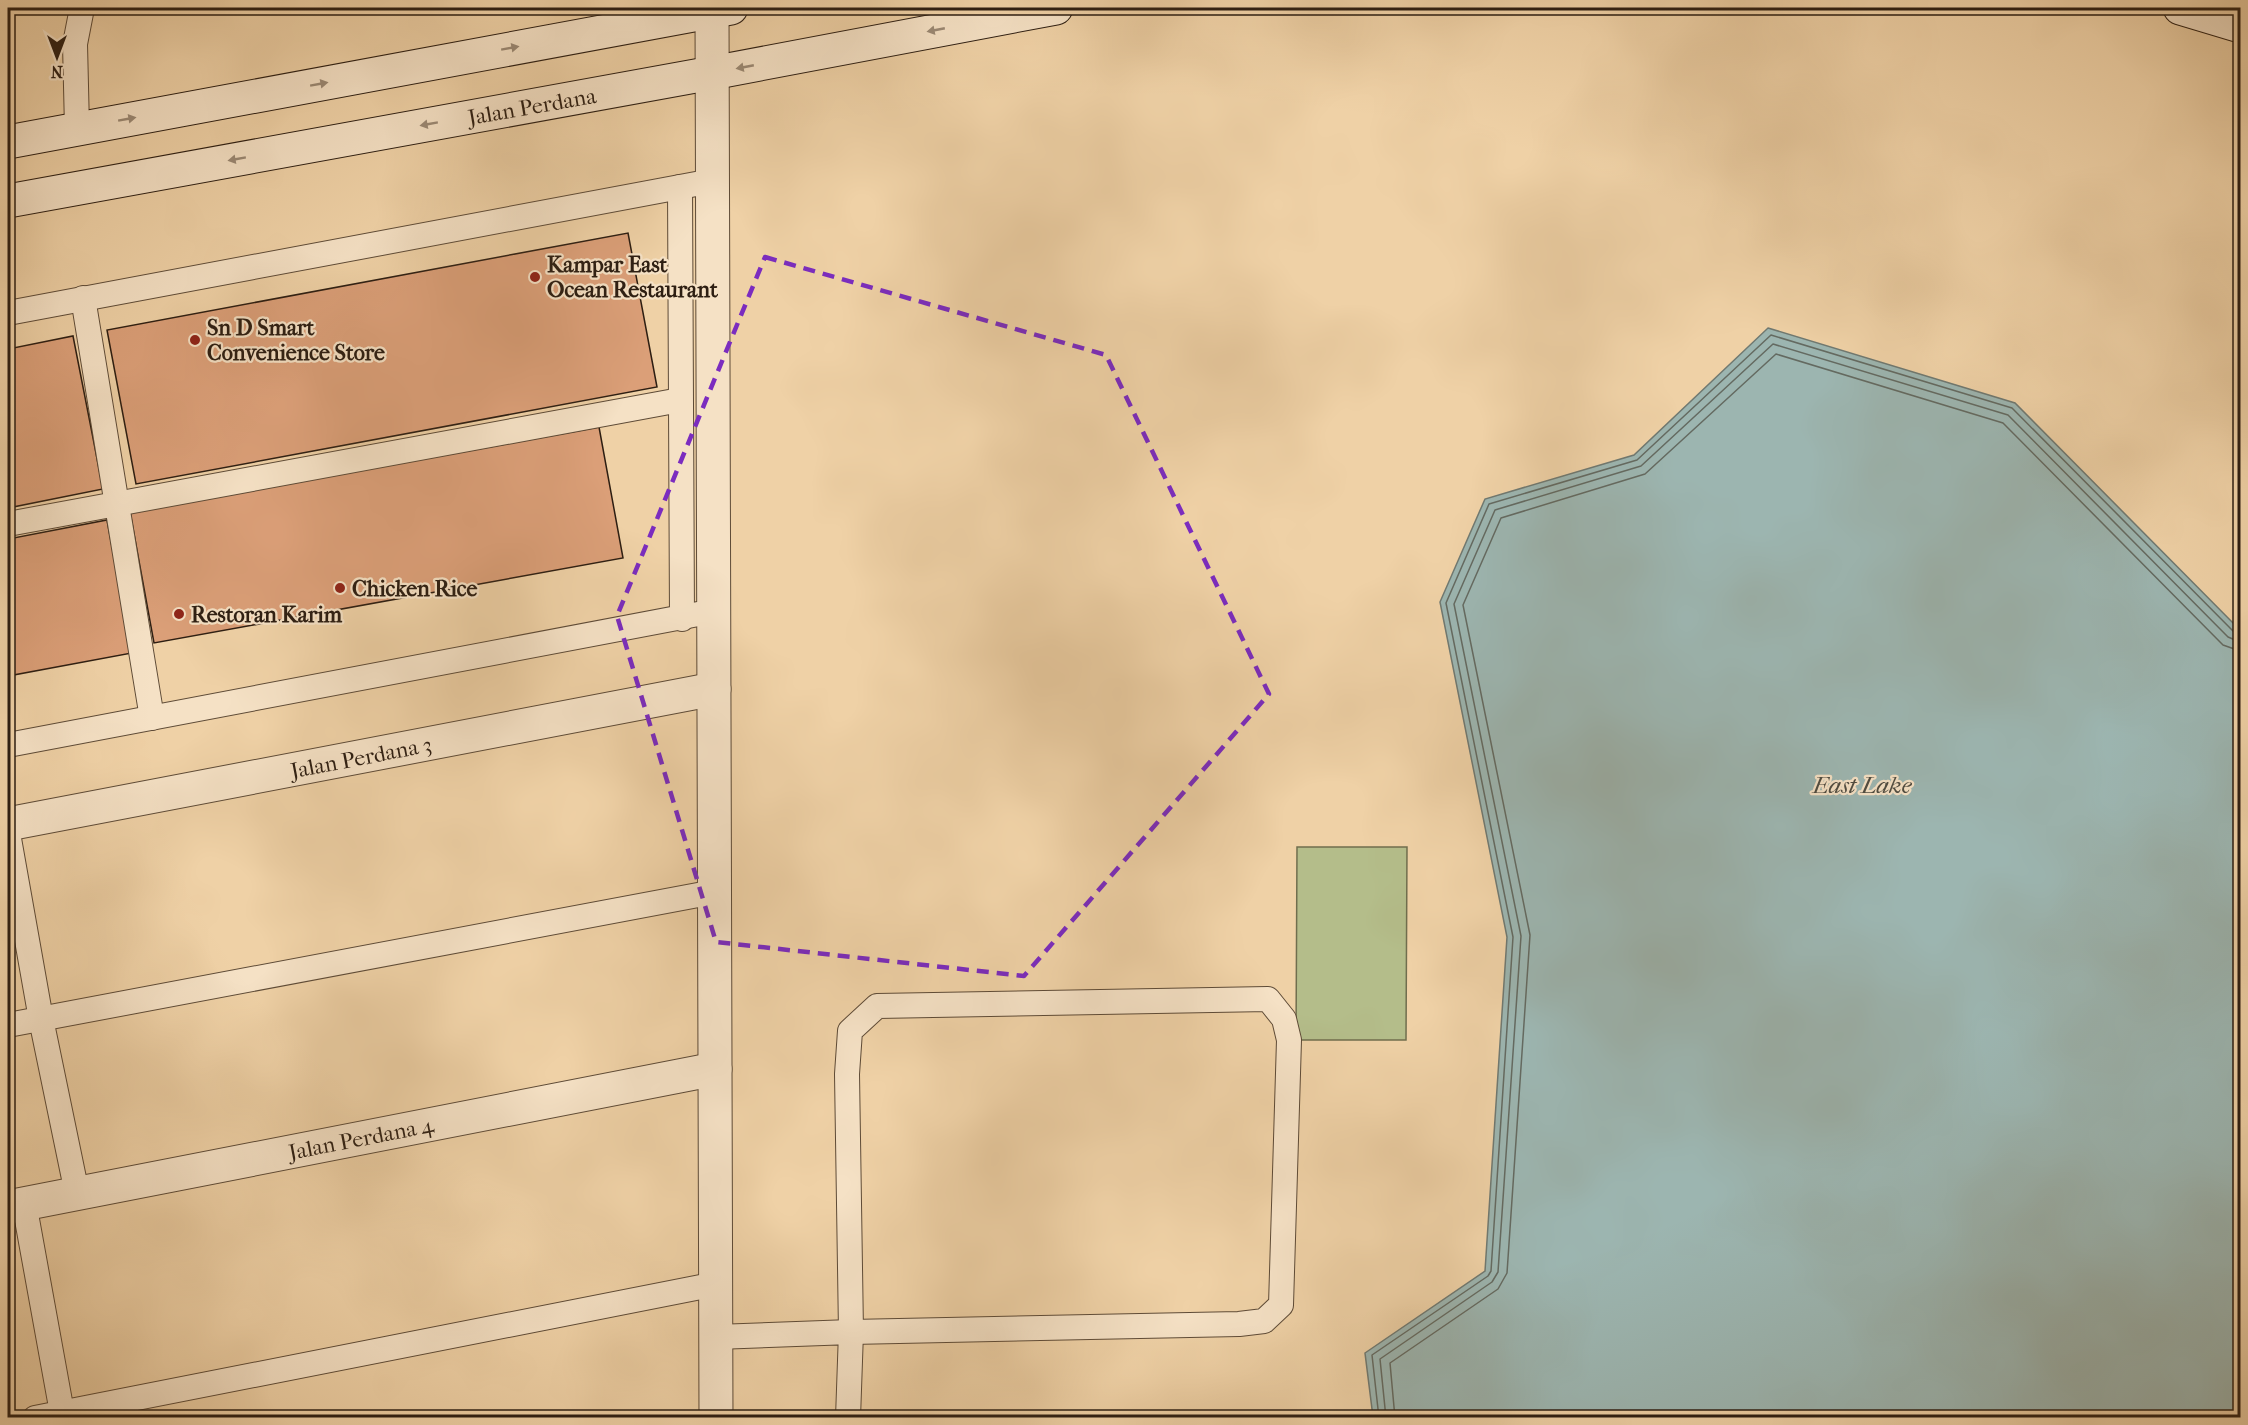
<svg xmlns="http://www.w3.org/2000/svg" width="2248" height="1425" viewBox="0 0 2248 1425" font-family="'IM FELL French Canon',serif">
<style>
.green{fill:#b4bd8a;stroke:#706e4e;stroke-width:1.5}
.water{fill:#9cb5b0;stroke:#707971;stroke-width:1.5}
.lines{fill:none;stroke-linecap:round;stroke-linejoin:round}
.shore{stroke:#646a61;stroke-width:1.5}
.building{fill:#db9f78;stroke:#2d1e12;stroke-width:1.5}
.lane-casing{stroke:#5e4b37;stroke-width:26}
.street-casing{stroke:#5e4b37;stroke-width:35}
.secondary-casing{stroke:#2d1e12;stroke-width:35}
.lane{stroke:#f5e1c5;stroke-width:24}
.street{stroke:#f5e1c5;stroke-width:33}
.secondary{stroke:#f5e1c5;stroke-width:33}
.oneway{fill:#9b8974}
.marked{fill:none;stroke:#7b2cbf;stroke-width:4.5;stroke-dasharray:12 8;stroke-linejoin:round}
.poi-dot{fill:#8f2418;stroke:#f5e1c5;stroke-width:2}
.labels{text-anchor:middle;stroke-width:4.5;stroke-linejoin:round;paint-order:stroke}
.street-label{font-size:22px;fill:#2d1e12;stroke:#f5e1c5}
.poi-label{font-size:22px;font-weight:bold;fill:#2d1e12;stroke:#f5e1c5;text-anchor:start}
.water-label{font-size:24px;font-style:italic;fill:#4e4b41;stroke:#f5e1c5}
</style>
<rect width="100%" height="100%" fill="#efd1a6"/>
<filter id="stains"><feTurbulence type="fractalNoise" baseFrequency=".00333" numOctaves="4"/><feColorMatrix values="0 0 0 0 .2 0 0 0 0 .09 0 0 0 0 .02 0 0 0 .5 -.17"/></filter>
<radialGradient id="worn" r=".72"><stop offset=".6" stop-color="#630" stop-opacity="0"/><stop offset="1" stop-color="#630" stop-opacity=".3"/></radialGradient>
<path class="green" d="M1297,847H1407L1406,1040H1296Z"/>
<path class="water" d="M1768,328L2015,403L2240,630V1417H1373L1365,1353L1485,1271L1507,937L1440,602L1485,499L1634,455Z"/>
<g class="lines">
<g class="shore">
<path d="M1379,1418L1372,1355L1488,1276L1491,1271L1513,937L1446,603L1489,504L1637,460L1771,335L2012,408L2234,632L2240,634"/>
<path d="M1386,1418L1380,1359L1492,1282L1498,1272L1521,936L1454,604L1495,510L1641,466L1773,344L2008,415L2228,637L2240,642"/>
<path d="M1395,1418L1390,1363L1498,1289L1507,1273L1530,935L1463,605L1501,518L1645,474L1776,354L2003,423L2223,645L2240,651"/>
</g>
</g>
<g class="building">
<path d="M628,233L657,387L136,484L107,330Z"/>
<path d="M73,336L103,489L8,508V349Z"/>
<path d="M599,427L623,558L154,643L130,512Z"/>
<path d="M107,520L132,653L8,676V539Z"/>
</g>
<g class="lines">
<defs>
<g id="lane">
<path d="M77,128L75,44L82,8"/>
<path d="M680,187L682,619"/>
<path d="M83,298L152,718"/>
<path d="M8,313L712,181"/>
<path d="M8,524L680,400"/>
<path d="M8,745L714,611"/>
<path d="M8,833L41,1019L77,1193"/>
<path d="M1268,999L1284,1019L1289,1040L1281,1305L1264,1321L1239,1324L851,1332L847,1074L850,1031L877,1006Z"/>
<path d="M8,1025L714,892"/>
<path d="M24,1203L63,1418"/>
<path d="M716,1337L851,1332L848,1418"/>
<path d="M35,1418L716,1284"/>
</g>
<g id="street">
<path d="M712,11L716,1418"/>
<path d="M8,824L714,689"/>
<path d="M8,1207L715,1069"/>
</g>
<g id="secondary">
<path d="M2180,8L2240,26"/>
<path d="M8,142L731,8"/>
<path d="M8,201L712,73L1056,8"/>
</g>
</defs>
<use href="#lane" class="lane-casing"/>
<use href="#street" class="street-casing"/>
<use href="#secondary" class="secondary-casing"/>
<use href="#lane" class="lane"/>
<use href="#street" class="street"/>
<use href="#secondary" class="secondary"/>
</g>
<defs><path id="oneway-solid" d="M-6-.8H1V-3.2L6.5 0L1 3.2V.8H-6Z" transform="scale(1.5)"/></defs>
<g class="oneway">
<use href="#oneway-solid" transform="translate(936 30) rotate(169)"/>
<use href="#oneway-solid" transform="translate(510 48) rotate(-10)"/>
<use href="#oneway-solid" transform="translate(745 67) rotate(169)"/>
<use href="#oneway-solid" transform="translate(319 84) rotate(-10)"/>
<use href="#oneway-solid" transform="translate(127 119) rotate(-10)"/>
<use href="#oneway-solid" transform="translate(429 124) rotate(170)"/>
<use href="#oneway-solid" transform="translate(237 159) rotate(170)"/>
</g>
<path class="marked" d="M765,257L1106,355L1269,694L1024,976L716,942L617,616Z"/>
<g class="poi-dot">
<circle cx="535" cy="277" r="6"/>
<circle cx="195" cy="340" r="6"/>
<circle cx="340" cy="588" r="6"/>
<circle cx="179" cy="614" r="6"/>
</g>
<g class="labels">
<g class="street-label">
<text transform="translate(532 106) rotate(-10)" y="8">Jalan Perdana</text>
<text transform="translate(361 757) rotate(-11)" y="8">Jalan Perdana 3</text>
<text transform="translate(361 1138) rotate(-11)" y="8">Jalan Perdana 4</text>
</g>
<g class="poi-label">
<text x="547" y="272">Kampar East<tspan x="547" dy="25">Ocean Restaurant</tspan></text>
<text x="207" y="335">Sn D Smart<tspan x="207" dy="25">Convenience Store</tspan></text>
<text x="352" y="596">Chicken Rice</text>
<text x="191" y="622">Restoran Karim</text>
</g>
<g class="water-label">
<text x="1862" y="793">East Lake</text>
</g>
</g>
<rect width="2248" height="1425" fill="none" stroke="#efd1a6" stroke-width="30"/>
<rect x="9" y="9" width="2230" height="1407" fill="none" stroke="#2d1e12" stroke-width="3"/>
<rect x="15" y="15" width="2218" height="1395" fill="none" stroke="#2d1e12" stroke-width="1.5"/>
<g transform="translate(57 57) rotate(180)" stroke="#f5e1c5" stroke-width="4.5" paint-order="stroke">
<path d="M0-4.5L10 22L0 15L-10 22Z" fill="#2d1e12"/>
<text y="-9" font-size="16" font-weight="bold" text-anchor="middle" fill="#2d1e12">N</text>
</g>
<rect width="100%" height="100%" filter="url(#stains)"/>
<rect width="100%" height="100%" fill="url(#worn)"/>
</svg>
